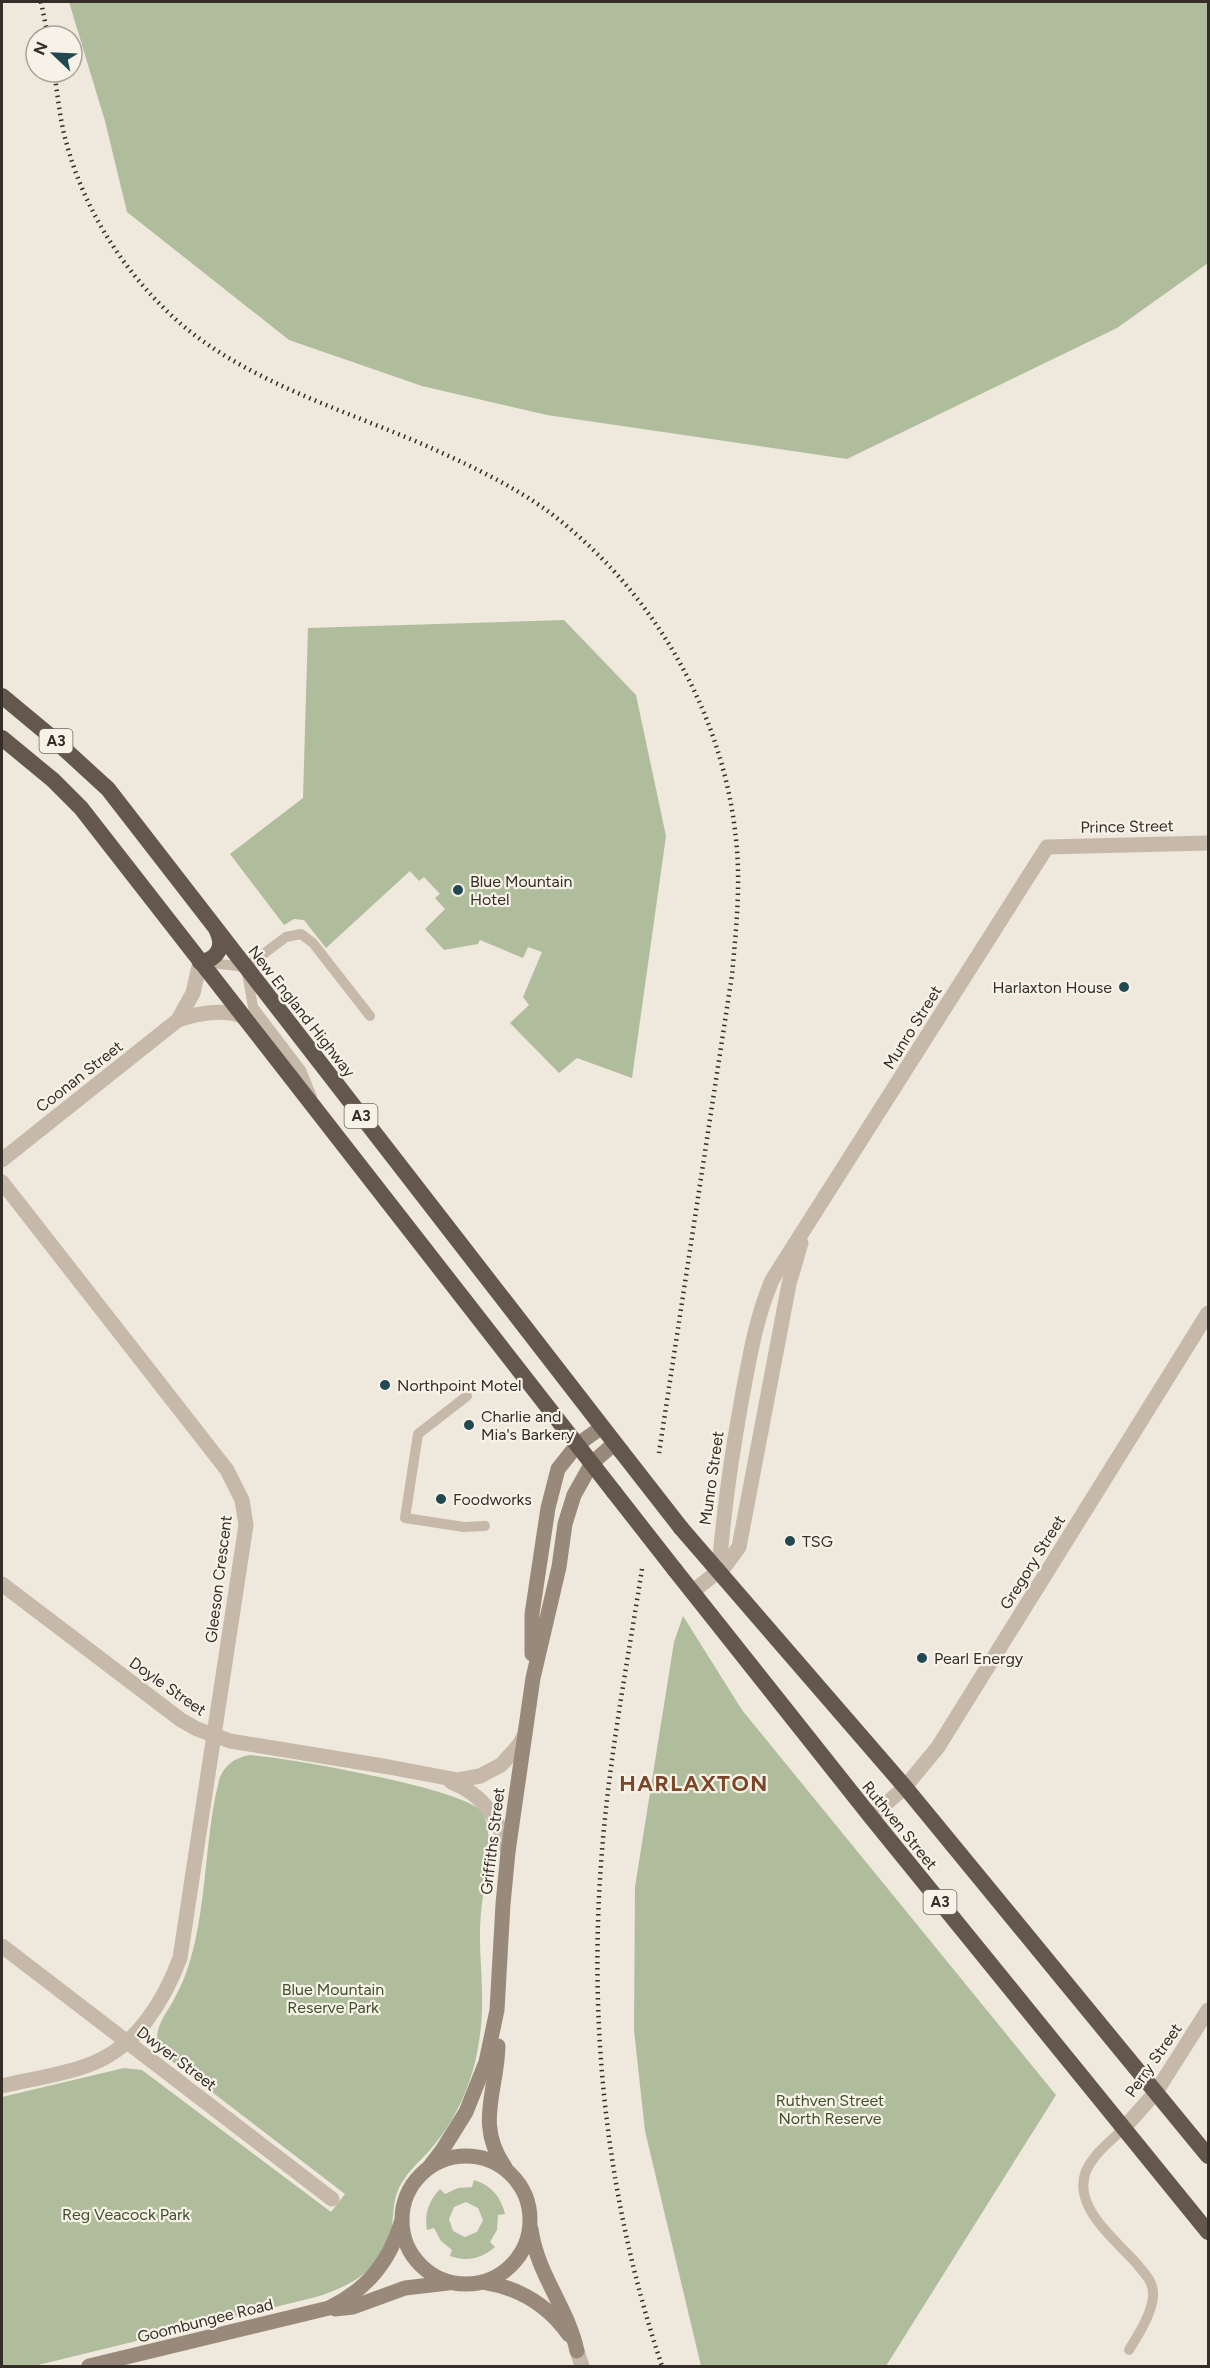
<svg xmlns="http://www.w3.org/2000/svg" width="1210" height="2368" viewBox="0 0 1210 2368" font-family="Figtree,sans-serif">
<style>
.green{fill:#afbd9d;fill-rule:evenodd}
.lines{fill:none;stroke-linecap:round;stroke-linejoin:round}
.service{stroke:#c6b9a9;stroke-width:10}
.minor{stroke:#c6b9a9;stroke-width:15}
.tertiary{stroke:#c6b9a9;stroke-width:15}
.secondary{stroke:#99897a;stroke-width:15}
.trunk{stroke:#64574d;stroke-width:16}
.rail{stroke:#342d28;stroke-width:4.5;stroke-dasharray:1.5 4.5;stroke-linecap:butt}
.trunk-bridge{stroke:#64574d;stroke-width:16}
.poi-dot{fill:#224951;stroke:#f7f2e7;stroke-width:2}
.labels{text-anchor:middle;stroke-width:4.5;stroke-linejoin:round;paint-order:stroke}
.shield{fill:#f7f2e7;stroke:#6e6861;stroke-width:1.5}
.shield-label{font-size:15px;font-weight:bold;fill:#342d28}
.street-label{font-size:16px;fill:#342d28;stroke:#f7f2e7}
.poi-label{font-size:16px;fill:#342d28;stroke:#f7f2e7;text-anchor:start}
.park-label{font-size:16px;fill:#40502e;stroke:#f7f2e7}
.district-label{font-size:22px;font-weight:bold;letter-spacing:1.5px;fill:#7b4529;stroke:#f7f2e7}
</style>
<rect width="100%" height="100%" fill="#efe8dc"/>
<g class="green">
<path d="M69,2H1208V263L1117,328L847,459L547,415L422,386L289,340L127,212L105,121Z"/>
<path d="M564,620L636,695L666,836L632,1078L577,1058L559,1073L510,1023L529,1005L523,997L542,952L528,947L523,958L480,940L478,944L444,950L425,929L445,909L435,898L440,894L424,877L419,881L410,871L326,948L304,920L294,919L284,925L230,854L303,798L308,628Z"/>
<path d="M683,1616L742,1710L1056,2095L886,2366H701L645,2131L634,2030L635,1887L674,1642Z"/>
<path d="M249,1755C285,1757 461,1788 481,1811C497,1830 483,1888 481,1913C478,1940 482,1967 482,1994C483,2032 476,2074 458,2108C451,2123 441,2137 430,2150C419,2162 406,2173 399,2188C392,2203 394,2217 391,2232C383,2269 349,2287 316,2297L34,2366H2V2097L124,2068L142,2070L331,2212L345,2194L165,2056C149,2037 161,2021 172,2003C210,1941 201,1846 220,1777C226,1764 235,1758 249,1755Z"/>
<path d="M474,2180C491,2185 501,2197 505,2214L498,2215L497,2230L490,2242L495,2247C481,2259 467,2262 450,2256L452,2250L441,2241L434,2228L427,2230C424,2213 429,2201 440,2189L445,2194L458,2188L472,2187ZM466,2202L478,2208L483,2220L477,2232L465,2237L453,2231L449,2219L454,2207Z"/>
</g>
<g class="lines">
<g class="service">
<path d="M203,962L246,967L253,1007L301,1070L312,1097"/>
<path d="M246,967L286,937L301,934L313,943L370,1016"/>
<path d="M467,1396L418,1434L405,1518L464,1527L485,1526"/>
<path d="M1123,2129C1114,2138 1102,2147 1094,2158C1061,2198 1112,2236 1137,2264C1145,2274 1154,2282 1153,2296C1152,2314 1138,2335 1129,2350"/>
</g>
<g class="minor">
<path d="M178,1020L193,993L200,962"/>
<path d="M2,1160L178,1020C199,1013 220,1009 242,1016"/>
<path d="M2,1182L227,1470L242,1500L246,1525L180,1958C164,2001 136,2047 91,2064C63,2075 31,2079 2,2086"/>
<path d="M719,1571C723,1515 731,1459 741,1403C749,1361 755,1320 772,1280L1047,847L1208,843"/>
<path d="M2,1584L181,1720L197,1729L230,1741L389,1767L458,1780L480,1776L501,1765L519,1745L525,1734"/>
<path d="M692,1592L725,1566L739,1547L789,1284L801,1243"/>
<path d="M451,1782C483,1794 500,1820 508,1852"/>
<path d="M871,1817L905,1787L938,1747L1208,1313"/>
<path d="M2,1946L332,2199"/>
<path d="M1123,2129L1156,2092L1208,2010"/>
</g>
<path class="tertiary" d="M577,2351L582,2366"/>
<g class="secondary">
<path d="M532,1654V1614L548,1508L558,1469L577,1445L602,1427"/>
<path d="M498,2046C497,2091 475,2125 505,2167"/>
<circle cx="466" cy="2220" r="64"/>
<path d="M430,2166L443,2149L466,2112L486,2062L497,2010L503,1904L508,1852L533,1678L559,1567L565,1524L574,1495L592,1463L615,1443"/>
<path d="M531,2229C537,2274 568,2308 577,2351"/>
<path d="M483,2282C520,2288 548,2305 569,2335"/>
<path d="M335,2309L353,2307L405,2288L448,2283"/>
<path d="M89,2366L329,2308C366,2290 389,2263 401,2223"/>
</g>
<g class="trunk">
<path d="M2,696L49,735L108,789L621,1451"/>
<path d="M2,738L53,780L81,808L614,1492"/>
<path d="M200,962C217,960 225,947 217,931"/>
<path d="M681,1528L905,1787L1208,2156"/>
<path d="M675,1570L871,1817L1208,2232"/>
</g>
<g class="rail">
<path d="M41,2L48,36"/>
<path d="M54,72C58,96 60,122 67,145C85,211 123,270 172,316C242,381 343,409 429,447C471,466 516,487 553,515C654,593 723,712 736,839C741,885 736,930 732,975L659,1453"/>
<path d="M642,1569C628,1659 611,1748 603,1839C587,2017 605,2196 662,2366"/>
</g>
<g class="trunk-bridge">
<path d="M621,1451L681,1528"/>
<path d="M614,1492L675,1570"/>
</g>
</g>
<g class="poi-dot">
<circle cx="458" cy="890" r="6"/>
<circle cx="1124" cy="987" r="6"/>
<circle cx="385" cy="1385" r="6"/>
<circle cx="469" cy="1425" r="6"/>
<circle cx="441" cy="1499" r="6"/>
<circle cx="790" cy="1541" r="6"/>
<circle cx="922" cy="1658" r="6"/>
</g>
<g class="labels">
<g class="shield">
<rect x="39.5" y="729" width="33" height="24" rx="4.5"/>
<rect x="344.5" y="1104" width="33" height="24" rx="4.5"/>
<rect x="923.5" y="1890" width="33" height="24" rx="4.5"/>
</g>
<g class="shield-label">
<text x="56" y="746">A3</text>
<text x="361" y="1121">A3</text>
<text x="940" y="1907">A3</text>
</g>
<g class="street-label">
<text transform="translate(1127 826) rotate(-1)" y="6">Prince Street</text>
<text transform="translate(302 1011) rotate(52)" y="6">New England Highway</text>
<text transform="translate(912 1027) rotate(-58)" y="6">Munro Street</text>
<text transform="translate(79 1076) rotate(-38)" y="6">Coonan Street</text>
<text transform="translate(711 1478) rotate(-82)" y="6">Munro Street</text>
<text transform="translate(1032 1562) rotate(-58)" y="6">Gregory Street</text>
<text transform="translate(218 1579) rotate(-83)" y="6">Gleeson Crescent</text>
<text transform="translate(168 1686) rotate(35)" y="6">Doyle Street</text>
<text transform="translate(900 1825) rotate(51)" y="6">Ruthven Street</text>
<text transform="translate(492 1841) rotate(-83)" y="6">Griffiths Street</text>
<text transform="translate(177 2058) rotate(37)" y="6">Dwyer Street</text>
<text transform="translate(1153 2060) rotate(-55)" y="6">Perry Street</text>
<text transform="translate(205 2320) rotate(-14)" y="6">Goombungee Road</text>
</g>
<g class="poi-label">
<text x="470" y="887">Blue Mountain<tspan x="470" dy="18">Hotel</tspan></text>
<text x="1112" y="993" text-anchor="end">Harlaxton House</text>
<text x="397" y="1391">Northpoint Motel</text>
<text x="481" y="1422">Charlie and<tspan x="481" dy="18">Mia's Barkery</tspan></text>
<text x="453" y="1505">Foodworks</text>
<text x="802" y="1547">TSG</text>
<text x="934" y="1664">Pearl Energy</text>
</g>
<g class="park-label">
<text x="333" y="1995">Blue Mountain<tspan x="333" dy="18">Reserve Park</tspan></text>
<text x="830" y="2106">Ruthven Street<tspan x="830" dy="18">North Reserve</tspan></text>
<text x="126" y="2220">Reg Veacock Park</text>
</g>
<g class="district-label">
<text x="694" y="1791">HARLAXTON</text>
</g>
</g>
<rect width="1210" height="2368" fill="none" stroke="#342d28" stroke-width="6"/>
<g transform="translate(54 54) rotate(293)"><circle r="28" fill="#f7f2e7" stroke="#a9a39b" stroke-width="1.5"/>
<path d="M0-4.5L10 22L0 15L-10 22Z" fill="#224951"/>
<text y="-9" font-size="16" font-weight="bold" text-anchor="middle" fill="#342d28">N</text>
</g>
</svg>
